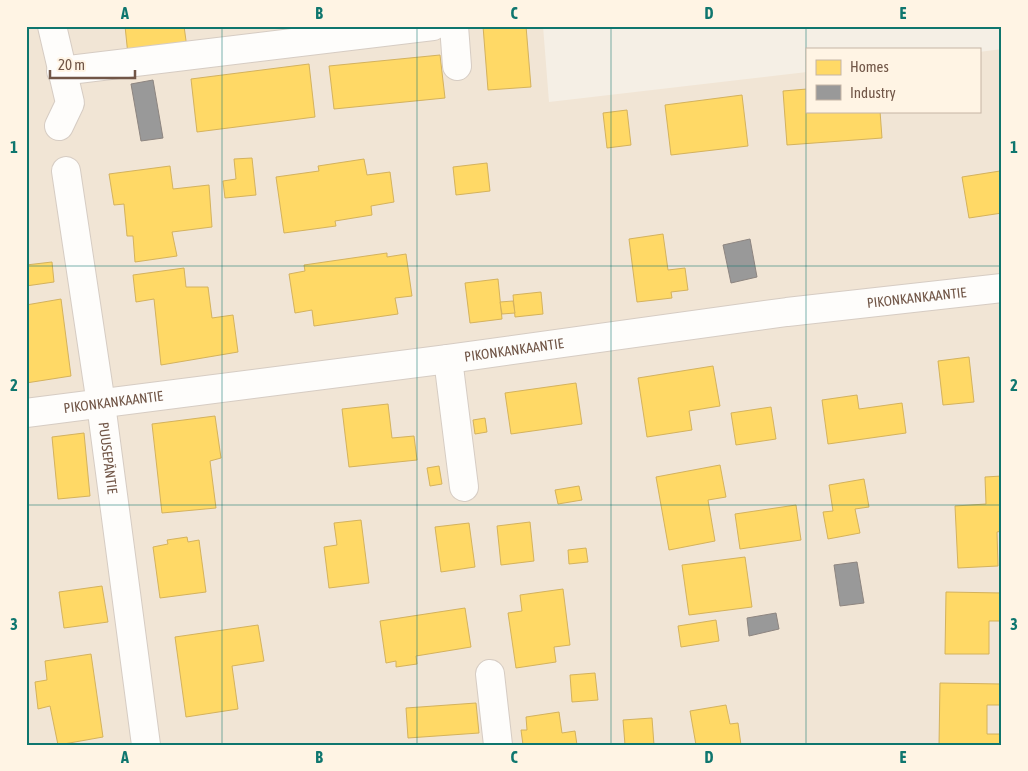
<svg xmlns="http://www.w3.org/2000/svg" width="1028" height="771" viewBox="0 0 1028 771" font-family="'Asap Condensed',sans-serif">
<style>
.residential{fill:#f1e5d5}
.homes{fill:#ffd966;stroke:#d4b25d}
.industry{fill:#999;stroke:#8d8580}
.lines{fill:none;stroke-linecap:round;stroke-linejoin:round}
.minor-casing{stroke:#d6ccc3;stroke-width:30}
.minor{stroke:#fefdfb;stroke-width:28}
.grid{fill:none;stroke:#0f766e;stroke-width:1;stroke-opacity:0.55}
.labels{text-anchor:middle;stroke-width:5;stroke-linejoin:round;paint-order:stroke}
.street-label{font-size:14px;fill:#715647;stroke:#fff4e4}
.neatline{fill:none;stroke:#0f766e;stroke-width:2}
.grid-label{font-size:16px;text-anchor:middle;font-weight:bold;fill:#0f766e}
</style>
<rect width="100%" height="100%" fill="#f5efe5"/>
<path class="residential" d="M26,26H543L549,102L807,72V111H979V52L1002,49V745H26Z"/>
<g class="homes">
<path d="M125,26H184L187,48L128,55Z"/>
<path d="M483,26H526L531,87L488,90Z"/>
<path d="M440,55L445,98L334,109L329,66Z"/>
<path d="M309,64L315,117L197,132L191,79Z"/>
<path d="M807,89V111H880L882,138L787,145L783,91Z"/>
<path d="M742,95L748,146L671,155L665,105Z"/>
<path d="M627,110L631,145L607,148L603,113Z"/>
<path d="M252,158L256,195L225,198L223,181L236,179L234,159Z"/>
<path d="M364,159L367,175L390,172L394,202L371,206L372,215L335,221L336,226L284,233L276,177L319,171L318,166Z"/>
<path d="M487,163L490,191L456,195L453,167Z"/>
<path d="M170,166L173,189L209,185L212,227L172,232L177,256L135,262L133,236H127L124,204L114,205L109,174Z"/>
<path d="M1000,171L1002,213L969,218L962,177Z"/>
<path d="M663,234L668,270L685,268L688,290L671,292L672,298L637,302L629,239Z"/>
<path d="M387,253V257L406,254L412,296L395,298L398,314L314,326L312,310L295,313L289,274L305,271L304,265Z"/>
<path d="M52,262L54,282L26,286V265Z"/>
<path d="M184,268L186,287H208L212,318L233,315L238,352L161,365L154,299L136,302L133,275Z"/>
<path d="M498,279L502,319L470,323L465,283Z"/>
<path d="M541,292L543,314L515,317L513,295Z"/>
<path d="M61,299L71,376L26,383V305Z"/>
<path d="M513,301L515,313L502,314L500,302Z"/>
<path d="M969,357L974,402L943,405L938,361Z"/>
<path d="M713,366L720,406L689,411L692,430L647,437L638,378Z"/>
<path d="M576,383L582,424L511,434L505,393Z"/>
<path d="M857,395L859,409L902,403L906,433L828,444L822,400Z"/>
<path d="M388,404L392,438L414,436L417,460L349,467L342,409Z"/>
<path d="M771,407L776,439L736,445L731,413Z"/>
<path d="M215,416L221,458L210,461L216,508L162,513L152,424Z"/>
<path d="M485,418L487,432L475,434L473,420Z"/>
<path d="M84,433L90,496L58,499L52,437Z"/>
<path d="M720,465L726,497L708,500L715,541L669,550L656,477Z"/>
<path d="M439,466L442,484L430,486L427,468Z"/>
<path d="M1002,476V531L997,532L998,566L958,568L955,506L986,504L985,477Z"/>
<path d="M864,479L869,507L855,509L860,533L828,539L823,512L833,511L829,485Z"/>
<path d="M579,486L582,500L558,504L555,490Z"/>
<path d="M796,505L801,540L740,549L735,514Z"/>
<path d="M361,520L369,583L329,588L324,547L337,545L334,523Z"/>
<path d="M530,522L534,561L501,565L497,526Z"/>
<path d="M469,523L475,567L441,572L435,527Z"/>
<path d="M187,537L188,542L199,540L206,592L160,598L153,547L168,544L167,540Z"/>
<path d="M586,548L588,562L569,564L568,550Z"/>
<path d="M745,557L752,607L689,615L682,565Z"/>
<path d="M102,586L108,622L64,628L59,592Z"/>
<path d="M563,589L570,645L554,647L556,662L516,668L508,613L522,611L520,595Z"/>
<path d="M946,592L1002,593V621H989V654H945Z"/>
<path d="M465,608L471,647L416,656L417,664L396,667V661L386,663L380,621Z"/>
<path d="M716,620L719,641L681,647L678,626Z"/>
<path d="M258,625L264,661L232,666L238,709L186,717L175,637Z"/>
<path d="M91,654L103,737L58,745L50,706L38,709L35,682L47,680L45,661Z"/>
<path d="M595,673L598,700L572,702L570,675Z"/>
<path d="M940,683L1002,684V705H987V734H1002V745H939Z"/>
<path d="M476,703L479,733L408,738L406,708Z"/>
<path d="M726,705L730,724L738,723L741,745H696L690,711Z"/>
<path d="M559,712L562,733L575,731L577,745H523L521,730H527L526,717Z"/>
<path d="M652,718L654,745H625L623,720Z"/>
</g>
<g class="industry">
<path d="M153,80L163,138L141,141L131,84Z"/>
<path d="M750,239L757,277L731,283L723,245Z"/>
<path d="M857,562L864,603L840,606L834,565Z"/>
<path d="M776,613L779,629L749,636L747,618Z"/>
</g>
<g class="lines">
<defs>
<g id="minor">
<path d="M52,26L70,103L59,126"/>
<path d="M454,26L457,66"/>
<path d="M61,71L433,26"/>
<path id="s1" d="M66,171L101,404L146,745"/>
<path d="M448,359L464,487"/>
<path id="s2" d="M26,413L448,359L787,312L1002,288"/>
<path d="M490,674L498,745"/>
</g>
</defs>
<use href="#minor" class="minor-casing"/>
<use href="#minor" class="minor"/>
</g>
<path class="grid" d="M222,26V745M417,26V745M611,26V745M806,26V745M26,266H1002M26,505H1002"/>
<g class="labels">
<g class="street-label">
<text dy="5" stroke="none"><textPath href="#s2" startOffset="898">PIKONKANKAANTIE</textPath></text>
<text dy="5" stroke="none"><textPath href="#s2" startOffset="492">PIKONKANKAANTIE</textPath></text>
<text dy="5" stroke="none"><textPath href="#s2" startOffset="88">PIKONKANKAANTIE</textPath></text>
<text dy="5" stroke="none"><textPath href="#s1" startOffset="290">PUUSEPÄNTIE</textPath></text>
</g>
</g>
<rect width="1028" height="771" fill="none" stroke="#fff4e4" stroke-width="55"/>
<rect x="806" y="48" width="175" height="65" fill="#fff4e4" stroke="#c6b5a5"/>
<rect x="816" y="60" width="25" height="15" fill="#ffd966" stroke="#c6b5a5"/>
<text x="850" y="72" font-size="15" fill="#715647">Homes</text>
<rect x="816" y="85" width="25" height="15" fill="#999999" stroke="#c6b5a5"/>
<text x="850" y="98" font-size="15" fill="#715647">Industry</text>
<path d="M50 70v8h85v-8" fill="none" stroke="#715647" stroke-width="2.5"/>
<text x="58" y="70" font-size="15" fill="#715647" stroke="#fff4e4" stroke-width="4" paint-order="stroke">20 m</text>
<rect x="28" y="28" width="972" height="716" class="neatline"/>
<g class="grid-label">
<text x="125" y="19">A</text>
<text x="319" y="19">B</text>
<text x="514" y="19">C</text>
<text x="709" y="19">D</text>
<text x="903" y="19">E</text>
<text x="14" y="153">1</text>
<text x="1014" y="153">1</text>
<text x="14" y="391">2</text>
<text x="1014" y="391">2</text>
<text x="14" y="630">3</text>
<text x="1014" y="630">3</text>
<text x="125" y="763">A</text>
<text x="319" y="763">B</text>
<text x="514" y="763">C</text>
<text x="709" y="763">D</text>
<text x="903" y="763">E</text>
</g>
</svg>
